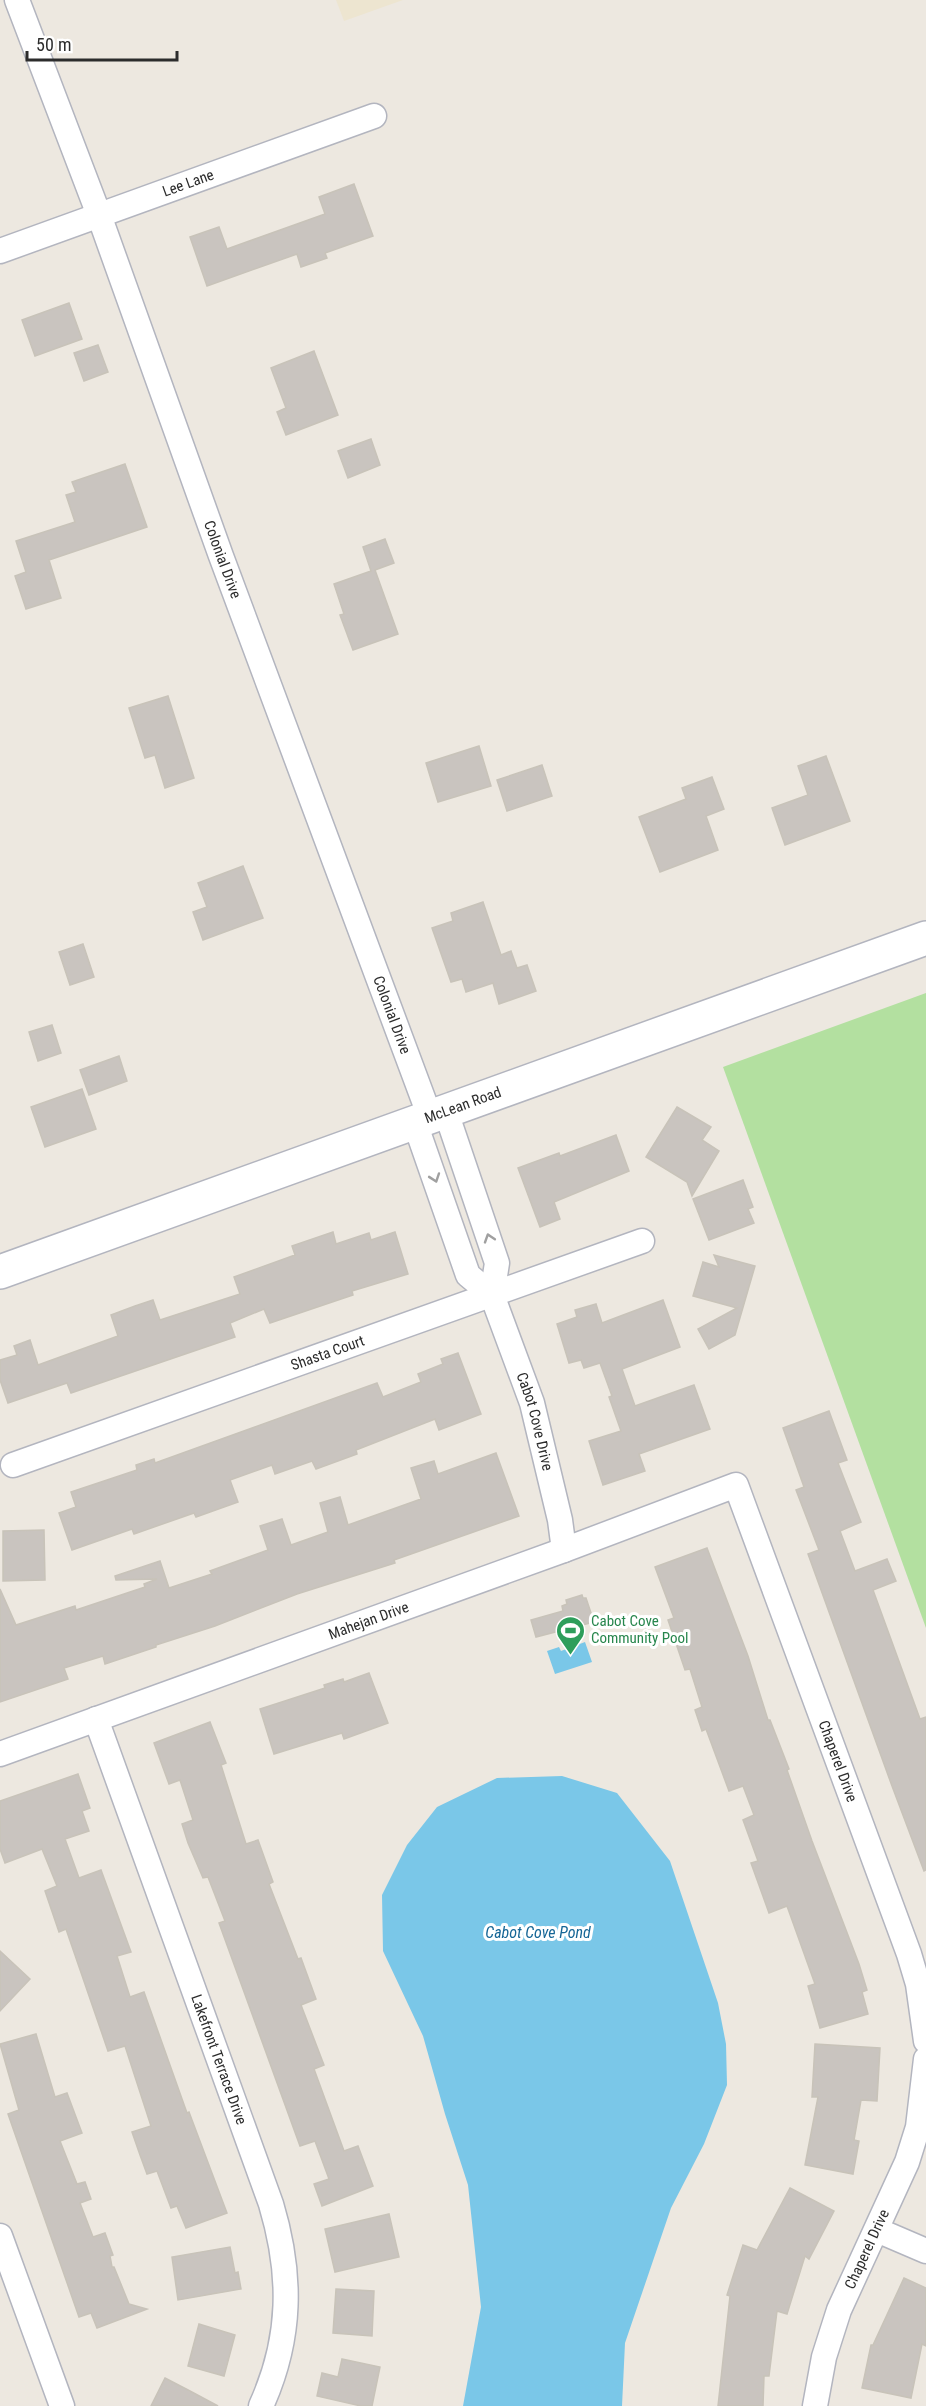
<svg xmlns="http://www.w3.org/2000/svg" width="926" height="2406" viewBox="0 0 926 2406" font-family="'Roboto Condensed',sans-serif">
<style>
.education{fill:#ede5d0}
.green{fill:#b3e0a0}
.water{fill:#7ac7e8}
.building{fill:#c9c4bf;stroke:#c8c3b9;stroke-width:1.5}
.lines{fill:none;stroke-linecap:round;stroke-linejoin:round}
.street-casing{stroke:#b3b5bf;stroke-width:27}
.secondary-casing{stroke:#b3b5bf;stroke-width:36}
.street{stroke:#fff;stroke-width:24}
.secondary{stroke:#fff;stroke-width:33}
.oneway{stroke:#a0a0a0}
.labels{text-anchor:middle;stroke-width:6;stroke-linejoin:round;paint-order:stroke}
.street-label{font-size:15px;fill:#2c2c2c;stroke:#fff}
.leisure-label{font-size:15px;fill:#27864d;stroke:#fff;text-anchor:start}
.water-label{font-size:16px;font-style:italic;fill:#166696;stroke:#fff}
</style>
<rect width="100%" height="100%" fill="#ede8e0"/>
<path class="education" d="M336,0H403L344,21Z"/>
<path class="green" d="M926,993V1628L723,1067Z"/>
<g class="water">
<path d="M585,1642L592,1662L555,1674L547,1651L559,1647L561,1651Z"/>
<path d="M562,1776L617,1793L670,1861L718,2003L726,2044L727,2085L704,2144L671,2208L625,2343L622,2406H463L481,2307L468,2185L445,2114L423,2036L383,1951L382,1895L407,1845L437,1807L497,1778Z"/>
</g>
<g class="building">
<path d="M354,184L373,236L325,253L327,258L301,267L297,254L207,286L190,237L219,227L227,249L325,214L319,197Z"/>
<path d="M69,303L82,339L35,356L22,320Z"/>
<path d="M98,345L108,372L84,381L74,353Z"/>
<path d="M314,351L338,415L286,435L277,412L286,408L271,368Z"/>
<path d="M371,439L380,465L348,478L338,451Z"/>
<path d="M125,464L147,527L49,560L61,598L26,609L15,576L26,572L16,541L75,522L66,495L76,492L72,482Z"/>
<path d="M385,539L394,563L375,570L398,634L353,650L340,615L344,614L334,584L371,571L363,547Z"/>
<path d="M168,696L194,778L165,788L155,755L145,758L129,708Z"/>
<path d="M479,746L491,786L438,802L426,763Z"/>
<path d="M826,756L850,821L785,845L772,808L808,795L798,766Z"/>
<path d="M542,765L552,796L507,811L497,780Z"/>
<path d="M712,777L724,809L706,816L718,850L660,872L639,817L686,799L682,788Z"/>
<path d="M243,866L263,918L203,940L193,912L207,907L198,883Z"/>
<path d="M483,902L501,955L511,951L517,968L527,965L536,991L499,1004L493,983L466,992L462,979L451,982L432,928L453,921L451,913Z"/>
<path d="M83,944L94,977L70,985L59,952Z"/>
<path d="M52,1025L61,1053L38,1061L29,1032Z"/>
<path d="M119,1056L127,1081L89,1095L80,1070Z"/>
<path d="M82,1089L96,1129L45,1147L31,1107Z"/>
<path d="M677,1107L711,1127L702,1140L719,1151L692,1196L687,1182L646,1157Z"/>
<path d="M616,1135L629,1171L554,1202L560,1219L540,1227L518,1168L559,1153L560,1156Z"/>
<path d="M743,1180L753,1207L748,1209L754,1223L709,1240L693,1199Z"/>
<path d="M333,1232L336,1244L369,1233L371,1240L395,1232L408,1274L352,1291L353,1295L270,1323L264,1309L230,1323L235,1337L71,1393L67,1383L8,1403L0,1380V1360L17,1355L14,1346L30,1340L38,1365L118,1336L111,1315L135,1306L153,1300L160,1320L240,1294L234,1277L295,1255L292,1246Z"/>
<path d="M714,1255L755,1266L735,1335L709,1349L698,1329L737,1308L693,1296L703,1262L719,1267Z"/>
<path d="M663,1300L680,1347L622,1369L635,1406L694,1385L710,1429L639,1454L645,1471L603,1485L589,1441L621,1431L609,1397L612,1396L600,1363L584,1368L581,1360L569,1363L557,1324L577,1317L575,1310L596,1304L602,1323Z"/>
<path d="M458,1353L481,1414L439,1430L435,1419L356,1450L357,1454L316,1469L312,1461L275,1474L272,1465L230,1480L238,1502L196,1517L194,1513L134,1534L132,1529L72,1550L59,1513L76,1507L71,1492L137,1470L136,1465L154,1459L155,1463L377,1383L383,1397L421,1382L418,1374L443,1364L441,1359Z"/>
<path d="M829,1411L847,1460L838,1463L861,1522L840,1531L855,1571L887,1559L896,1581L873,1590L920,1719L926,1717V1870L924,1871L892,1786L808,1554L819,1550L796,1490L804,1487L783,1428Z"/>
<path d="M496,1453L519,1516L394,1560L395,1563L297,1594L215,1626L156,1645V1647L105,1664L103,1656L64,1668L68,1679L0,1702V1589L16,1625L75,1606L76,1610L145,1587L144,1584L157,1579L116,1580L115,1576L160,1561L169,1588L212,1574L210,1571L268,1550L260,1526L282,1519L291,1545L328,1532L320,1503L340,1497L348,1525L421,1499L411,1468L434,1461L438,1474Z"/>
<path d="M44,1530L45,1580L3,1581V1531Z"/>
<path d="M707,1548L748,1656L768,1720H770L789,1769L787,1770L812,1841L859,1964L867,1990L862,1992L868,2014L820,2028L808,1986L815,1984L787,1906L769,1913L751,1863L758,1861L743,1820L754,1815L743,1786L729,1791L706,1729L702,1731L695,1710L702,1707L690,1669L685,1670L668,1620L674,1618L655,1567Z"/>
<path d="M582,1595L583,1598H586L594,1622L536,1637L531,1620L563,1611L562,1606L567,1604L566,1600Z"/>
<path d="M369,1673L388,1723L344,1739L342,1733L274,1754L260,1709L325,1688L324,1685L343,1679L344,1682Z"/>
<path d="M210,1722L226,1763L221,1765L246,1844L258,1840L273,1882L269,1884L298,1959L301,1958L316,1999L301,2005L324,2065L314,2069L344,2151L358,2146L373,2186L322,2206L314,2184L329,2179L315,2141L300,2146L219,1923L225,1921L208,1877L203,1878L188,1843L182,1824L193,1820L180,1780L169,1784L154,1743Z"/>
<path d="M78,1774L90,1808L82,1811L89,1831L65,1839L79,1878L101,1870L131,1952L117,1956L130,1997L144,1992L187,2113L189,2112L227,2213L186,2228L177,2206L171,2208L157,2171L147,2174L140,2155L132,2132L151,2126L125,2046L108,2051L66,1929L59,1932L45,1891L57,1886L42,1849L5,1863L0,1849V1801Z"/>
<path d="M0,1951L30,1979L0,2011Z"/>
<path d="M36,2034L55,2097L67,2093L82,2133L60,2141L77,2184L85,2182L91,2199L80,2203L93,2237L105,2233L113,2255L110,2256L112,2267H114L129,2304L147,2309L97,2328L91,2313L79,2317L8,2114L19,2110L0,2044Z"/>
<path d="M815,2044L880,2048L877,2101L861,2100L854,2140L859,2141L853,2174L805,2165L818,2097H812Z"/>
<path d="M790,2188L834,2211L809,2259L805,2256L787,2314L777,2311L769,2376H764L763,2406H718L730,2296L727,2295L743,2245L757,2250Z"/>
<path d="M389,2214L399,2257L335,2272L325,2229Z"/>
<path d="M230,2247L235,2273L238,2272L241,2289L178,2300L172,2257Z"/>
<path d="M904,2278L926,2288V2346L922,2344L911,2398L862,2388L871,2345H873Z"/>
<path d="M336,2289L374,2291L372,2336L333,2333Z"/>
<path d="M199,2324L235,2335L224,2376L188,2366Z"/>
<path d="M342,2359L380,2367L372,2406H361L317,2396L322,2373L338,2377Z"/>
<path d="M165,2378L190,2391L218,2406H151Z"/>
</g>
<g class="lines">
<defs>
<g id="street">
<path id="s1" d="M17,0L99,215L221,556L430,1117"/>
<path id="s2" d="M0,251L374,116"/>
<path d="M446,1112L497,1263L492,1295"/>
<path id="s3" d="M415,1123L468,1275L492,1295L532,1403L560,1520L564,1550"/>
<path id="s4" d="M13,1465L642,1241"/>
<path id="s5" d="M96,1719L271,2204C292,2274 292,2338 261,2406"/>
<path id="s6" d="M0,1754L564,1550L736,1485L909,1954L918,1984L926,2041"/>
<path d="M877,2230L926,2251"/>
<path d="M0,2236L62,2406"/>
<path id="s7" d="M815,2406L824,2357L839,2310L907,2162L918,2127L926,2059"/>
</g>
<g id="secondary">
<path id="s8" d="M0,1272L926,938"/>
</g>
</defs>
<use href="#street" class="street-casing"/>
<use href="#secondary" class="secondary-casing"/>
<use href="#street" class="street"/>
<use href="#secondary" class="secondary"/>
</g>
<defs><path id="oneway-chevron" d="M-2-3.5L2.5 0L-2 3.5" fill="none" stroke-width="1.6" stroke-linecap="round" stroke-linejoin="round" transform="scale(1.5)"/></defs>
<g class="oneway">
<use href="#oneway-chevron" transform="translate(435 1178) rotate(71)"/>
<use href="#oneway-chevron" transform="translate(489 1238) rotate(-108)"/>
</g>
<defs>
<symbol id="stadium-pin" viewBox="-11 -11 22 30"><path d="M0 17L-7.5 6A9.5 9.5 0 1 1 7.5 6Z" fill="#2e9e5b" stroke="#fff"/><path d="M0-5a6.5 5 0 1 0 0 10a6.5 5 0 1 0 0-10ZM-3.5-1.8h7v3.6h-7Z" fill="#fff"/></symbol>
</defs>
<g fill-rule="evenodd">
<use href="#stadium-pin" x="554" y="1614" width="33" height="45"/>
</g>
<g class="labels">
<g class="street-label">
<text dy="5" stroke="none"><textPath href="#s2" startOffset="200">Lee Lane</textPath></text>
<text dy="5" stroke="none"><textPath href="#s1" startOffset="596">Colonial Drive</textPath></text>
<text dy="5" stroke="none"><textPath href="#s1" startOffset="1082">Colonial Drive</textPath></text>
<text dy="5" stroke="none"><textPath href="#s8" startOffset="492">McLean Road</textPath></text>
<text dy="5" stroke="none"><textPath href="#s4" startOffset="334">Shasta Court</textPath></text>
<text dy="5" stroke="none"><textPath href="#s3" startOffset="326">Cabot Cove Drive</textPath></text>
<text dy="5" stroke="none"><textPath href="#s6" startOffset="392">Mahejan Drive</textPath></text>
<text dy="5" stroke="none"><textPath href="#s6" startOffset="1078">Chaperel Drive</textPath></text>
<text dy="5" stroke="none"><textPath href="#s5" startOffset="362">Lakefront Terrace Drive</textPath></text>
<text dy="5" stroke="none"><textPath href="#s7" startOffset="166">Chaperel Drive</textPath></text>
</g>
<g class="leisure-label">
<text x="591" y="1626">Cabot Cove<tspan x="591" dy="17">Community Pool</tspan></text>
</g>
<g class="water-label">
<text x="538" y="1938">Cabot Cove Pond</text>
</g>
</g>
<path d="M27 51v9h150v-9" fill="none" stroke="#2c2c2c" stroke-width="3"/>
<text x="36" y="51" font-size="18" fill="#2c2c2c" stroke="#ffffff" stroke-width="4.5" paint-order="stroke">50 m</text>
</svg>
